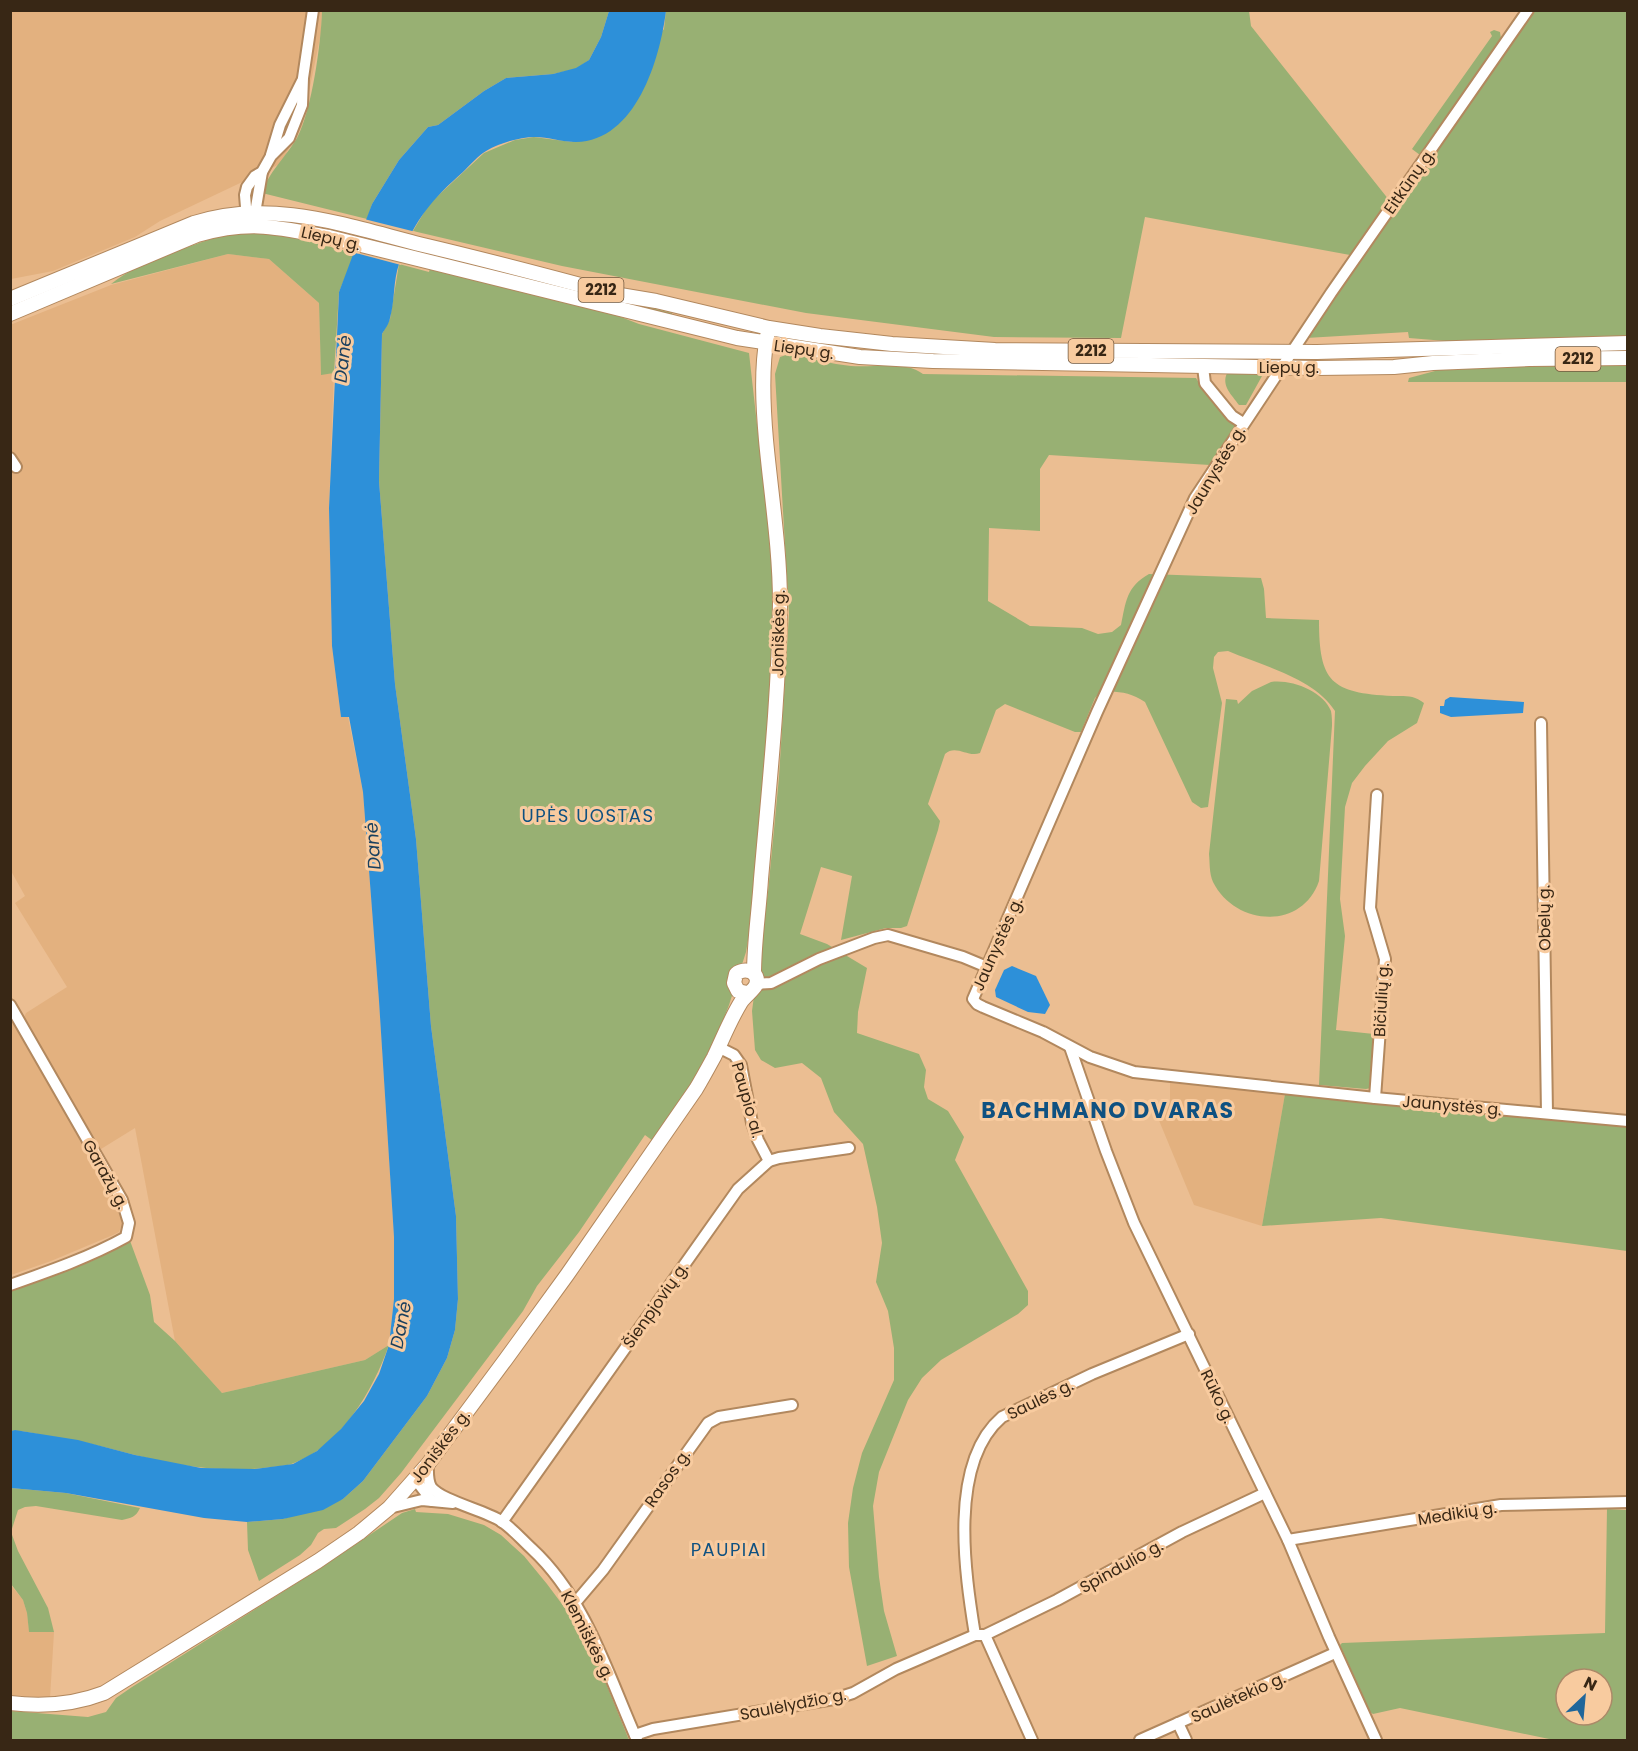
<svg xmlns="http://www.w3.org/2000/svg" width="1638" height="1751" viewBox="0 0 1638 1751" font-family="Poppins,sans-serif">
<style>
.built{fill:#e3b17f}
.green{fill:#98b073;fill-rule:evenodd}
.water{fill:#2d90d9}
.pier{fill:#ebbe92}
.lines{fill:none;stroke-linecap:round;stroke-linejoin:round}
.minor-casing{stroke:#b2885e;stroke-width:14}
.major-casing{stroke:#b2885e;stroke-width:16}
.minor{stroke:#fff;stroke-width:10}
.major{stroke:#fff;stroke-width:14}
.labels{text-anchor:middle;stroke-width:6;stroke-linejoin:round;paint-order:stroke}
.shield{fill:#f8cb9f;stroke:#72583e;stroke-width:1.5}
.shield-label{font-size:15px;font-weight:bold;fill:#382715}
.street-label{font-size:16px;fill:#382715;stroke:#f8cb9f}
.water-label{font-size:18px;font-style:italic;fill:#193f5e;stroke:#f8cb9f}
.neighbourhood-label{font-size:18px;letter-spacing:1.5px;fill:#0f5181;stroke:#f8cb9f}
.district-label{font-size:22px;font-weight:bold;letter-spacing:1.5px;fill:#0f5181;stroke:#f8cb9f}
</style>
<rect width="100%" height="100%" fill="#ebbe92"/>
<g class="built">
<path d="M11,11H322L321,33L302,126L280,164L160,221L135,237L53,271L11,279Z"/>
<path d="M228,254L269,259L319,303L321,374L334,373L329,508L332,646L341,717H348L363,792L379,1001L394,1237V1299L389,1345L365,1360L222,1393L175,1341L135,1128L101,1149L22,1022L26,1013L67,987L15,903L25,896L11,871L10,325L111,285Z"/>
<path d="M10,1019L51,1088L124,1219L119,1232L113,1235L51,1261L11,1275Z"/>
<path d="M1170,1083L1285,1094L1262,1226L1194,1205L1158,1118L1170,1101Z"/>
<path d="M10,1584L23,1600L27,1613L29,1631L54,1632L50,1698L11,1695Z"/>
</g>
<g class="green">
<path d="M666,10L1249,11L1251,26L1389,200L1350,255L1145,217L1121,338L994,337L806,313L562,266L413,231L429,204L484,153L515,140L534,137L572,142L664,29Z"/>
<path d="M322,11H609L601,37L589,60L576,69L553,74L506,78L484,91L438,125L428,127L399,160L372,204L367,219L262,193C266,176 287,155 297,138C312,110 321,43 322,11Z"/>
<path d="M1534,11H1627V336L1458,342L1409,338L1408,332L1306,338Z"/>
<path d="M1494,30L1500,32L1501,39L1420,155L1412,149L1492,36L1490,32Z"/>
<path d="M260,231L328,242L327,246L355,253L339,292L334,373L321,375L319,303L269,259L228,254L111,284C128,270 144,265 165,256C196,243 226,232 260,231Z"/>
<path d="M434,254L672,313V316L433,258Z"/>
<path d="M399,264L429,272L430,268L595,307L639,324L749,353L767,514L774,595L773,643L764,790L751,922L746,952L729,1005L713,1047L701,1070L653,1141L645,1135L579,1232L537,1286L523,1311L401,1473L379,1498L365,1509L336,1528L324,1529L318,1533L311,1545L300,1555L259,1581L248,1550L247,1522L283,1519L343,1499L363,1481L427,1396L447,1358L455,1330L458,1299L456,1216L431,1026L416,839L395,684L379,481L382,334L390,319Z"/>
<path d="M792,353C812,359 831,364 851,366C874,368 905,360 923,374L1196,378C1207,397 1218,410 1236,424L1210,465L1049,455L1040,469V531L989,528L988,601L1030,626L1082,628L1098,634L1112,632L1121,625C1126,602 1126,587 1149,574L1261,578L1264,589L1266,618L1319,620C1319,682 1331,693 1393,696C1405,696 1414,695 1424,703L1417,723L1388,741L1365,766L1352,783L1345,807L1340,899L1345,936L1336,1030L1374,1034L1375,1038L1371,1088L1366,1089L1319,1085L1335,711C1314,678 1263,666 1228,651L1218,652L1214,657L1213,668L1222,703L1208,807L1201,808L1192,802L1145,702C1130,692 1118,691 1101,692L1095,698L1081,732H1075L1005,704L996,710L980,753C968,758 956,744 945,754L928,804L940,821L938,830L907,926L901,928H886L841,940L852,876L821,867L800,934L827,944L867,968L858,1012L857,1033L919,1054L926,1070L924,1087L928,1099L948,1111L964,1137L955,1160L1028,1291V1305L1018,1314L941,1360L922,1378L908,1400L879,1472L873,1506L879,1577L884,1611L897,1656L867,1666L849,1567L848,1523L853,1488L862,1453L894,1380V1348L888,1311L876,1282L882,1243L877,1207L863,1144L834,1112L821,1078L802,1063L775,1068L761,1060L755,1050L752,1011L768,892L779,777L789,614L775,374L780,357Z"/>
<path d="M1627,362V382H1408L1409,378L1435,371V368Z"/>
<path d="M1227,373H1259L1262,376L1246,405H1239C1232,395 1221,386 1227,373Z"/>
<path d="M1271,682C1291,679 1323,691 1331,711C1332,716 1332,722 1332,726L1319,881C1302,931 1235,926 1213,882C1209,873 1210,863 1209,854L1226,699L1237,700L1238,704L1252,691Z"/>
<path d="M1285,1094L1627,1127V1251L1381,1218L1262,1226Z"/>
<path d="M129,1238L150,1295L154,1322L175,1341L222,1393L365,1360L389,1345C373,1390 341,1446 294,1463C287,1466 279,1466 272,1467C224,1474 173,1465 127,1453C99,1445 71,1439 42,1435C32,1433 21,1430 11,1431V1286Z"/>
<path d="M11,1488L66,1493L140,1508C136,1517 131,1518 122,1520L36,1506L25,1507L18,1510L11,1532L18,1551L48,1608L54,1632H29L27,1613L23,1600L11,1584Z"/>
<path d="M415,1509L416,1512L448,1514L484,1525L501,1535L524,1556L547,1584L588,1639L629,1740H11V1711L88,1717L106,1712L116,1698L132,1687L319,1569L402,1513Z"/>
<path d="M1607,1509L1627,1510V1740H1554L1400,1708L1373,1714L1370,1712L1340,1645L1342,1643L1605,1633ZM1566,1679H1602V1715H1566Z"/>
</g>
<g class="water">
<path d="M609,11H666C660,59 636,141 576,142C562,142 548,137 535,137C519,137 496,144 483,153C476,158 469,166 463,172C432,199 411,224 399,264C393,281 395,301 390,318C389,324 385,329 382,334L379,481L395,684L416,839L431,1026L456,1216L458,1299L455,1330L447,1358L427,1396L363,1481L343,1499L323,1510L283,1519L247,1522L204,1518L66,1493L11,1488V1431L15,1430L78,1440L135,1455L201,1468L255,1469L293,1464L317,1451L341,1429L364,1401L379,1374L389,1345L394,1299V1237L379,1001L363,792L349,717H341L332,646L329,508L339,292L372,204L399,160L428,127L438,125L484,91L506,78L553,74L576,68L589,60L601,37Z"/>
<path d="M1450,697L1524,702L1523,713L1451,717L1440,713V706H1444L1445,700Z"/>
<path d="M1012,966L1036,976L1050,1005L1045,1014L1028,1012L996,997L995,990L1004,970Z"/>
</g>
<path class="pier" d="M364,219L416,232L401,265L352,252Z"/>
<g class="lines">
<defs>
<g id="minor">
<path d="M1528,10L1331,293L1195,498L1097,712L973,999L977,1004L983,1007L1043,1032L1090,1057L1134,1072L1375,1098L1628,1121"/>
<path d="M271,155L280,125L302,81"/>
<path d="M247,219L245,195L247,187L255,176L262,172L271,156L289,138L302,105L303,78L313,10"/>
<path d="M254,219L262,172"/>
<path d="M1203,367L1205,383L1232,416L1243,423"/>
<path d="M10,458L16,467"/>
<path d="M1541,723L1547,1113"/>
<path d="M756,984L771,983L819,959L874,938L888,935L963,957L987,967"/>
<path d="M10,1005L122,1200L129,1223L126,1237C90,1257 50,1271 10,1285"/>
<path d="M718,1047L734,1055L741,1065L752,1123L758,1140L769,1161"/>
<path d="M1070,1047L1106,1151L1134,1223L1288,1540L1329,1637L1376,1740"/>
<path d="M1375,1098L1385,959L1370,908L1377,795"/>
<path d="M428,1464C428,1472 427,1480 431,1487C442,1501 484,1510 501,1521C512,1528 522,1540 532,1549C586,1599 608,1675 637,1740"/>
<path d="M415,1479L432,1501"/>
<path d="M389,1508L422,1500L453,1503"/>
<path d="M502,1522L738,1189L769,1161L779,1158L849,1148"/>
<path d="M1288,1540L1501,1505L1628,1502"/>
<path d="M575,1603L603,1570L708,1423L719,1417L792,1405"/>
<path d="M975,1635C965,1573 948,1463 1002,1417L1092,1374L1189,1334"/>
<path d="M985,1635L1032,1740"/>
<path d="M1178,1723L1186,1740"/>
<path d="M635,1735L653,1729L834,1699L853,1693L896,1669L975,1635H985L1057,1600L1182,1532L1265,1493"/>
<path d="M1140,1740L1335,1653"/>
</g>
<g id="major">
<path d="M10,299L194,223C272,198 347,226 423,245C487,260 551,277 614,294L656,301L769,328L820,336L892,344L995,350L1317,352L1628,343"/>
<path d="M10,314L197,235C250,220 276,227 329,237L737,338L860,357L933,361L1317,368L1394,367L1433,363L1529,359L1628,358"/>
<path d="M754,974C754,942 759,911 761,879C769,787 779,695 780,603C780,549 771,494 766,440C763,406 761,370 767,336"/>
<path d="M10,1703C43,1707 73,1705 104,1693L318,1561L359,1533L389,1508L428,1464L506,1359L567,1275L696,1089C702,1079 708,1068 714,1057C723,1038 730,1020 741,1002C745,996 754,990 756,985C761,971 744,967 736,974L734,983L738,991L747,993"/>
</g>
</defs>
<use href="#minor" class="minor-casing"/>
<use href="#major" class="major-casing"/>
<use href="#minor" class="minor"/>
<use href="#major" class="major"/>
</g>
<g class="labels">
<g class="shield">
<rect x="578.5" y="278" width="45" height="24" rx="4.5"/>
<rect x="1068.5" y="339" width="45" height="24" rx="4.5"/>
<rect x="1555.5" y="347" width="45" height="24" rx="4.5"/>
</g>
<g class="shield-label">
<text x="601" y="295">2212</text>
<text x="1091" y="356">2212</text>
<text x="1578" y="364">2212</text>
</g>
<g class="street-label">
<text transform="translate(1409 181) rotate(-55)" y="6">Eitkūnų g.</text>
<text transform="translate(331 238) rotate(13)" y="6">Liepų g.</text>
<text transform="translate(804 349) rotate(8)" y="6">Liepų g.</text>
<text x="1289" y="373">Liepų g.</text>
<text transform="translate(1215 470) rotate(-59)" y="6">Jaunystės g.</text>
<text transform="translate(778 633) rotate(-89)" y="6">Joniškės g.</text>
<text transform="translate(1544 918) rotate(-91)" y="6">Obelų g.</text>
<text transform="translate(997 944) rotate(-66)" y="6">Jaunystės g.</text>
<text transform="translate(1381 1000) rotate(-87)" y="6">Bičiulių g.</text>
<text transform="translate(748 1100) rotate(74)" y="6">Paupio al.</text>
<text transform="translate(1452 1105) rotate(5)" y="6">Jaunystės g.</text>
<text transform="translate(106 1174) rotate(61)" y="6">Garažų g.</text>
<text transform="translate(655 1305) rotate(-55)" y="6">Šienpjovių g.</text>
<text transform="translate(1218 1396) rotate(64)" y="6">Rūko g.</text>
<text transform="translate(1040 1399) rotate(-26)" y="6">Saulės g.</text>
<text transform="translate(440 1446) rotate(-53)" y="6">Joniškės g.</text>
<text transform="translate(667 1478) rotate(-55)" y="6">Rasos g.</text>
<text transform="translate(1457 1513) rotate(-9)" y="6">Medikių g.</text>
<text transform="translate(1121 1566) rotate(-29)" y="6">Spindulio g.</text>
<text transform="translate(588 1635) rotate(63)" y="6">Klemiškės g.</text>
<text transform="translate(1238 1697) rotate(-24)" y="6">Saulėtekio g.</text>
<text transform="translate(793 1704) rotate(-11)" y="6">Saulėlydžio g.</text>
</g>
<g class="water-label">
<text transform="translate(343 359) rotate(-84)" y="6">Danė</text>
<text transform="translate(373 846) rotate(-94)" y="6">Danė</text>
<text transform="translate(401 1325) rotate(-79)" y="6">Danė</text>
</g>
<g class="neighbourhood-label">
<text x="588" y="822">UPĖS UOSTAS</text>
<text x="729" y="1556">PAUPIAI</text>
</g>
<g class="district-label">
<text x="1108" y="1118">BACHMANO DVARAS</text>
</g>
</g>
<rect width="1638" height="1751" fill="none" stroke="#382715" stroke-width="24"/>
<g transform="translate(1584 1697) rotate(26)"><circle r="28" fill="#f8cb9f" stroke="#ab8968" stroke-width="1.5"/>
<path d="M0-4.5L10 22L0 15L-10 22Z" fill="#20669a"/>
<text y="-9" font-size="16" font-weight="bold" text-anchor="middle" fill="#382715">N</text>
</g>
</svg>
